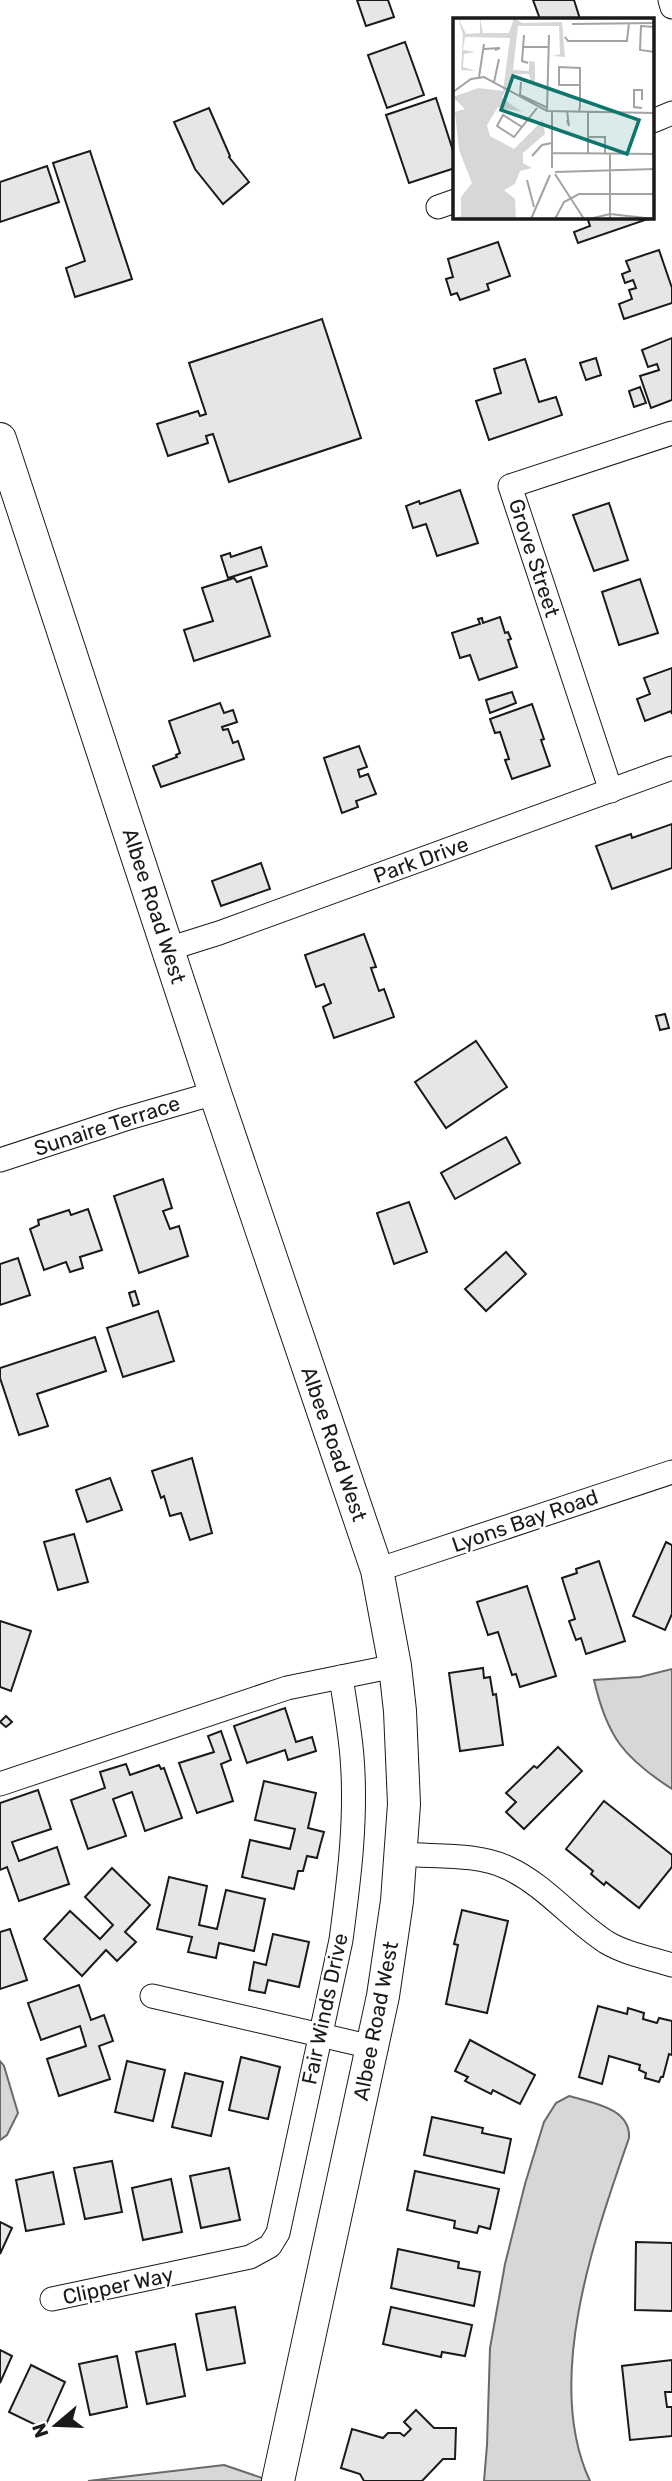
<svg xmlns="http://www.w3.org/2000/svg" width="672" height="2481" viewBox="0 0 672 2481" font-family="Rubik,sans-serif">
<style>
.water{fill:#d7d7d7;stroke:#6a6a6a;stroke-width:2}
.building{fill:#e6e6e6;stroke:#1a1a1a;stroke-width:2}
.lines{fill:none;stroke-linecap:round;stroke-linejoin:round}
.street-casing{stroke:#1a1a1a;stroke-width:25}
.secondary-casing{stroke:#1a1a1a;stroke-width:34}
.street{stroke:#fff;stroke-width:23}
.secondary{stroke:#fff;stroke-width:32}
.labels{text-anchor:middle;stroke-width:5;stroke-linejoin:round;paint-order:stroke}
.street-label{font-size:21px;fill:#1a1a1a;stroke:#fff}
.inset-road{fill:none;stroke:#a3a3a3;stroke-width:2}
.view{fill:#0f766e;fill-opacity:0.15;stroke:#0f766e;stroke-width:3.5}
.inset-edge{fill:none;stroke:#1a1a1a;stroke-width:3.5}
</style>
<rect width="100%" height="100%" fill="#fff"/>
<g class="water">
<path d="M672,1669V1789C624,1758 607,1737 594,1680L640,1677Z"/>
<path d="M0,2061L4,2066L18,2113L7,2135L0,2140Z"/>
<path d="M569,2096C592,2103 631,2108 629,2138C595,2236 543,2381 590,2481H484L487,2445L490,2348L505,2264L525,2184L544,2122L556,2103Z"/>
<path d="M224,2465L271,2481H88Z"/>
</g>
<g class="building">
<path d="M357,0H388L394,17L366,26Z"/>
<path d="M533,0H574L580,19H540Z"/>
<path d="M405,42L424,95L387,108L368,55Z"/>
<path d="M436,98L455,157V168L409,183L386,115Z"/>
<path d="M209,108L230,156L229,157L249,182L223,204L195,169L174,122Z"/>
<path d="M90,151L132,279L75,297L66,268L85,261L53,163Z"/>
<path d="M47,166L59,202L0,222V182Z"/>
<path d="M587,217H647L648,219L578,243L574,232L590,226Z"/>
<path d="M498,242L510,276L487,284L489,290L460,300L457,293L451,295L446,279L453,277L448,259Z"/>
<path d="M659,250L672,288V303L624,319L619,304L632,299L629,290L636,288L633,280L625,283L622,274L630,271L626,261Z"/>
<path d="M322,319L361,438L229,482L213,434L206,436L208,443L168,456L157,424L198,411L200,416L206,414L189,363Z"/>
<path d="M672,338V400L651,408L640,376L659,370L657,364L648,367L642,350Z"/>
<path d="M596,358L601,375L586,380L580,363Z"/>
<path d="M525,359L539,402L556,397L562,415L489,440L476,401L501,393L494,369Z"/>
<path d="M640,387L646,403L634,407L629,391Z"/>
<path d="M460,490L478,543L437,556L426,524L413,528L406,506L419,501L420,504Z"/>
<path d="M609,503L628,560L594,571L573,515Z"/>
<path d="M261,547L267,566L228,578L221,556L230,553L231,557Z"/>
<path d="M251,577L270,636L194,661L184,630L213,621L202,588L234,578L237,582Z"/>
<path d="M640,579L658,633L619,645L602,592Z"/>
<path d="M500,617L505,633L508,632L511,639L508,640L517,667L479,680L470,655L460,658L452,633L480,624L478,619L482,618L483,623Z"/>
<path d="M672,668V714L671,711L645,721L637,699L650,694L644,678Z"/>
<path d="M512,692L516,703L490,713L486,700Z"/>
<path d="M220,703L224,713L233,710L237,722L222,727L223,730L228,729L233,743L238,741L244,759L161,787L153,766L177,757L176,755L180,753L169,721Z"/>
<path d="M532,704L544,739L541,740L550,766L512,779L505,760L509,759L500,732L495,733L490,719Z"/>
<path d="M359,746L367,767L358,770L360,777L368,774L376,794L356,801L358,807L342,813L324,758Z"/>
<path d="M672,824V868L612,889L596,846L631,834L632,838Z"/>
<path d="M261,863L270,889L221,906L212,881Z"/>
<path d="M364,934L376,967L371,968L379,991L384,989L394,1017L334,1038L323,1007L331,1003L324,984L316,987L305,955Z"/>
<path d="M665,1014L669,1028L660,1030L656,1016Z"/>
<path d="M476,1041L507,1087L446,1128L415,1082Z"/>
<path d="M506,1137L520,1163L455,1199L441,1173Z"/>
<path d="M163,1179L172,1208L163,1211L170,1229L179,1226L188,1256L139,1273L114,1196Z"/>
<path d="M409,1202L427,1252L394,1264L377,1213Z"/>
<path d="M88,1209L102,1250L80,1257L83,1268L70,1272L66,1262L44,1270L30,1229L39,1225L38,1220L69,1210L71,1215Z"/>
<path d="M506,1252L526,1274L486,1311L465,1289Z"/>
<path d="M18,1258L30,1295L0,1305V1264Z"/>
<path d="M135,1291L139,1304L133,1306L129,1293Z"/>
<path d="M158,1311L174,1361L123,1377L107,1328Z"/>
<path d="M95,1337L106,1371L37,1394L48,1426L19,1435L0,1378V1368Z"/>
<path d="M192,1458L212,1533L190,1540L181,1513L170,1516L164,1496L161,1498L152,1471Z"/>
<path d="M110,1478L122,1510L87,1522L76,1490Z"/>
<path d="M74,1534L88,1582L58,1590L44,1542Z"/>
<path d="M666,1542L672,1545V1614L665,1630L633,1616Z"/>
<path d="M599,1561L625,1641L586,1654L581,1638L576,1640L569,1621L575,1619L562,1578L577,1573L576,1569Z"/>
<path d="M527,1586L556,1676L520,1687L516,1674L512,1675L498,1632L488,1635L477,1602Z"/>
<path d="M0,1621L31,1631L11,1691L0,1687Z"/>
<path d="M483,1668L484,1678L490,1677L493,1695L496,1694L503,1745L460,1751L449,1673Z"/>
<path d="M285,1708L296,1742L312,1737L316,1751L288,1760L285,1750L247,1763L234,1726Z"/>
<path d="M6,1716L12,1722L6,1727L0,1722Z"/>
<path d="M221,1731L231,1760L221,1764L233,1801L197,1813L179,1763L214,1752L208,1736Z"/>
<path d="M558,1747L582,1771L524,1829L506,1812L516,1802L506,1793L534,1766L537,1768Z"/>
<path d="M126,1764L130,1775L159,1765L161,1769L164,1768L182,1818L145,1831L132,1792L113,1799L126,1836L88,1849L71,1800L105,1788L100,1772Z"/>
<path d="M264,1781L316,1793L308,1828L324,1832L320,1846L317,1858L307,1856L303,1871H298L294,1889L242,1877L250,1840L290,1849L295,1829L255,1820Z"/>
<path d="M38,1790L51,1829L12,1842L19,1861L57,1847L69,1884L19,1901L7,1867L0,1870V1803Z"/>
<path d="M604,1801L672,1855V1867L639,1908L606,1882L604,1885L591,1874L593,1871L566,1849Z"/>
<path d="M112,1868L150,1905L125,1932L136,1942L117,1961L106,1950L82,1976L44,1939L70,1911L100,1939L113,1925L85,1897Z"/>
<path d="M169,1877L207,1886L199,1925L217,1929L226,1890L265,1899L254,1951L219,1943L216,1958L188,1952L192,1937L157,1929Z"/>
<path d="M462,1910L508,1921L487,2013L446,2004L458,1945L454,1944Z"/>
<path d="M10,1929L27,1980L0,1989V1932Z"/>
<path d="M273,1934L309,1942L299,1987L268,1980L265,1993L249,1990L254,1962L266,1965Z"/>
<path d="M79,1985L91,2020L104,2015L113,2041L99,2046L110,2079L59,2096L47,2059L86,2046L80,2026L41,2040L28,2003Z"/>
<path d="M598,2006L627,2014L628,2008L644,2013L643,2019L657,2023L659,2018L672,2021V2055L669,2054L663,2077H661L659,2082L645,2078L646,2073L639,2070L640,2065L609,2056L602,2084L579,2077Z"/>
<path d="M470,2040L535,2075L520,2104L493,2090L491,2094L465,2081L468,2077L455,2071Z"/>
<path d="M241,2057L280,2067L268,2119L229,2110Z"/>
<path d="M127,2061L165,2070L153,2121L115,2112Z"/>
<path d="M185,2073L223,2082L211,2136L172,2127Z"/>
<path d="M432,2117L483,2128L482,2133L511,2139L504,2173L424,2155Z"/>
<path d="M112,2161L122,2212L85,2219L74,2168Z"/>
<path d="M229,2168L240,2220L201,2228L190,2176Z"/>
<path d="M415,2171L499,2189L490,2229L479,2226L477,2233L454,2228L455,2221L407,2210Z"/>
<path d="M53,2172L64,2224L26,2231L16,2180Z"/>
<path d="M171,2179L182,2232L143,2240L132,2188Z"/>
<path d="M0,2222L12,2228L0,2254Z"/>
<path d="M636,2242L672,2243V2311L635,2310Z"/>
<path d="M398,2249L459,2262L458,2268L480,2272L474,2306L391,2288Z"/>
<path d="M235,2307L245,2363L207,2370L196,2314Z"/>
<path d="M391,2307L472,2325L465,2356L442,2352L441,2357L383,2344Z"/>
<path d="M175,2344L185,2396L147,2404L136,2352Z"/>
<path d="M0,2350L12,2356L0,2383Z"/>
<path d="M117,2356L127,2407L90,2415L79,2364Z"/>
<path d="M672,2360V2392H665L667,2407H672V2436L630,2440L622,2366Z"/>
<path d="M31,2365L65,2382L44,2429L9,2412Z"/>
<path d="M416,2410L434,2428H456L455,2459H443L422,2481H364L360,2474L341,2468L352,2429L383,2438L388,2433H400L404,2436L411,2429L404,2422Z"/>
</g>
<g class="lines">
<defs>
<g id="street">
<path d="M670,0L672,7"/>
<path d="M653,121L672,113"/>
<path d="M438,207L455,201"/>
<path d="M611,791L510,486L672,433"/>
<path d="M168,949L219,933L672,768"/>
<path d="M0,1160L125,1119L215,1093"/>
<path d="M377,1570L672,1472"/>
<path d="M0,1784L287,1688L395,1666"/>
<path d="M402,1854C436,1857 477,1853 508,1868C545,1885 572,1920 606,1942C626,1954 650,1958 672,1965"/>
<path d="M152,1996L372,2047"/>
<path d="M52,2299L250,2257L270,2246L278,2233L341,1940C349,1880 357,1818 352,1757C350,1731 345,1704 341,1677"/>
</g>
<path id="secondary" d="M0,439L215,1093L377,1570L395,1666L400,1711L404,1804L397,1901L383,1996L278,2481"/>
</defs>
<use href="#street" class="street-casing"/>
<use href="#secondary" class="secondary-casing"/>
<use href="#street" class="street"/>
<use href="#secondary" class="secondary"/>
</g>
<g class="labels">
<g class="street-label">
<text transform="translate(534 558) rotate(72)" y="7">Grove Street</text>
<text transform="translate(421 860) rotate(-20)" y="7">Park Drive</text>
<text transform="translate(154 906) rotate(72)" y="7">Albee Road West</text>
<text transform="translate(107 1126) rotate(-18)" y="7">Sunaire Terrace</text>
<text transform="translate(334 1444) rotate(71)" y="7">Albee Road West</text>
<text transform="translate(525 1521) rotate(-19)" y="7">Lyons Bay Road</text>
<text transform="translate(325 2009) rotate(-78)" y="7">Fair Winds Drive</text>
<text transform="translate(376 2021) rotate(-79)" y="7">Albee Road West</text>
<text transform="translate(118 2286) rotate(-12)" y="7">Clipper Way</text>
</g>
</g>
<g transform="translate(453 18)">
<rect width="201" height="201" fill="#fff"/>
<path d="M5,0L13,16L27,15V0L30,15H56L61,0L69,5L109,4L112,39L99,38L107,36L106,8H65L60,52L76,53V43L82,44V64L78,65L76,56H60L49,80L69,94L45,89L34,107L37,118L61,131L90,102L92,116L70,135V145L79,150L67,153L62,166L51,172L62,181L63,201H0L8,198V179L19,165L6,132L2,94L12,91L0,79L25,70L50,73L57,20L12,19L10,32L22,34L11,36L10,49L23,53L8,52L10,17Z" fill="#d7d7d7"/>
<path class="inset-road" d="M119,6L202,5M202,9L188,8L187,32L202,34M71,17L69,43L75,45M112,19L115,23H174L176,5M69,29H95M31,31L47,30L42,32M26,59L31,26M41,64L46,41M68,64L67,77L95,90M0,74L18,61L31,59L94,93L202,95M189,82V72H181V89L189,90M94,92L96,17M126,93L127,88V50L106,49V67H127M135,94V135M114,102L116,108L114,93M69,109L50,97L44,108L61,119L84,90M136,119H152V136M99,135L202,136M157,136V201M79,138L89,127L99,125M99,150V93M102,154L202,151M102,156L131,201M74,162L81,189M78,201L97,157M102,201L111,184L126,176H202M136,201L157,196L202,201"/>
<path class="view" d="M60,58L186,102L174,136L48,92Z"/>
<rect width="201" height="201" class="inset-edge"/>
</g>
<g transform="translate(56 2425) rotate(251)" stroke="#ffffff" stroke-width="5" paint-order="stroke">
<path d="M0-5L12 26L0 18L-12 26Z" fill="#1a1a1a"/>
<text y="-10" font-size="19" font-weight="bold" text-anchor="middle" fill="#1a1a1a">N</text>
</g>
</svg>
